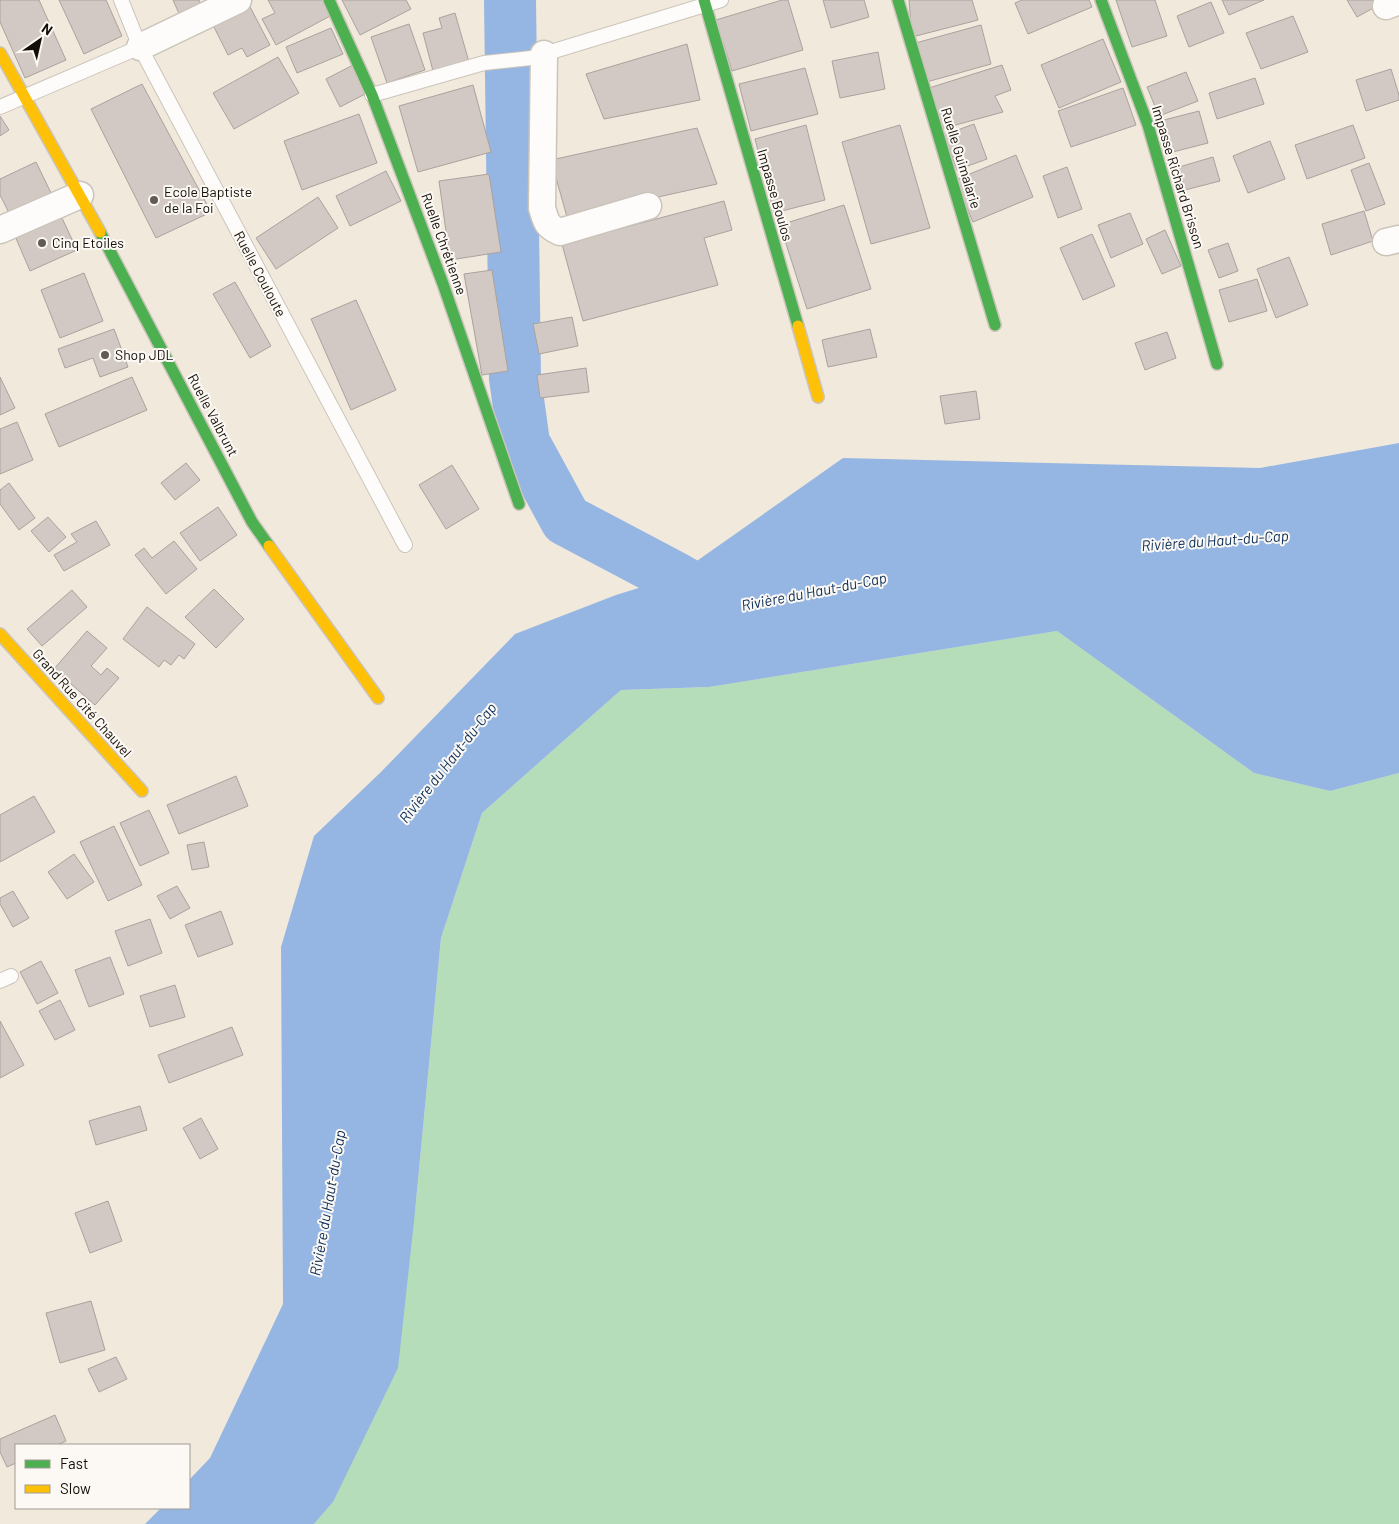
<svg xmlns="http://www.w3.org/2000/svg" width="1399" height="1524" viewBox="0 0 1399 1524" font-family="Barlow,sans-serif">
<style>
.green{fill:#b6ddb9}
.water{fill:#95b6e2}
.lines{fill:none;stroke-linecap:round;stroke-linejoin:round}
.river{stroke:#95b6e2;stroke-width:52}
.building{fill:#d2c9c5;stroke:#aaa29d}
.lane-casing{stroke:#cbc4ba;stroke-width:16}
.street-casing{stroke:#cbc4ba;stroke-width:29}
.fast-casing{stroke:#cbc4ba;stroke-width:14}
.slow-casing{stroke:#cbc4ba;stroke-width:14}
.lane{stroke:#fdfcfa;stroke-width:14}
.street{stroke:#fdfcfa;stroke-width:26}
.fast{stroke:#4caf50;stroke-width:11}
.slow{stroke:#ffc107;stroke-width:11}
.poi-dot{fill:#615b51;stroke:#fcf9f5;stroke-width:2}
.labels{text-anchor:middle;stroke-width:4;stroke-linejoin:round;paint-order:stroke}
.street-label{font-size:14px;fill:#130e06;stroke:#fcf9f5}
.poi-label{font-size:14px;fill:#130e06;stroke:#fcf9f5;text-anchor:start}
.water-label{font-size:15px;font-style:italic;fill:#0c2f5a;stroke:#fcf9f5}
</style>
<rect width="100%" height="100%" fill="#f1e9dc"/>
<path class="green" d="M1057,631L1254,773L1330,791L1399,773V1524H314L333,1502L415,1212L441,938L482,813L621,690L709,687Z"/>
<path class="water" d="M1399,443V773L1330,791L1254,773L1057,631L709,687L621,690L482,813L441,938L415,1212L398,1368L333,1502L314,1524H145L161,1508H189V1480L210,1458L283,1304L281,947L314,836L381,772L515,634L616,595L674,577L843,458L1260,468Z"/>
<g class="lines">
<path class="river" d="M510,0L515,378L524,443L566,520L674,577L729,609"/>
</g>
<g class="building">
<path d="M0,0H39L66,60L25,78L0,22Z"/>
<path d="M59,0H106L122,36L84,54Z"/>
<path d="M173,0H199L203,9L181,18Z"/>
<path d="M268,0H324L332,15L276,45L262,19L275,13Z"/>
<path d="M342,0H406L411,9L360,35Z"/>
<path d="M782,0H788L803,50L732,71L716,20Z"/>
<path d="M823,0H864L869,17L831,28Z"/>
<path d="M909,0H972L978,20L912,37Z"/>
<path d="M1022,0H1089L1092,7L1028,34L1015,3Z"/>
<path d="M1116,0H1155L1167,36L1132,47Z"/>
<path d="M1222,0H1264L1229,15Z"/>
<path d="M1347,0H1374L1377,6L1357,17Z"/>
<path d="M1211,2L1224,33L1189,47L1177,16Z"/>
<path d="M248,3L270,45L247,57L242,48L228,55L211,21Z"/>
<path d="M455,13L469,62L433,71L423,33L442,28L439,18Z"/>
<path d="M1293,16L1308,52L1261,69L1246,33Z"/>
<path d="M409,24L425,70L387,83L371,37Z"/>
<path d="M981,25L991,64L923,83L912,44Z"/>
<path d="M331,28L343,54L297,73L286,47Z"/>
<path d="M1103,39L1121,82L1059,108L1041,65Z"/>
<path d="M687,44L700,100L604,119L586,74Z"/>
<path d="M878,52L885,89L840,98L832,61Z"/>
<path d="M278,57L299,93L234,129L213,93Z"/>
<path d="M353,65L367,93L340,107L326,79Z"/>
<path d="M1002,65L1011,90L995,96L1003,112L941,129L929,88Z"/>
<path d="M805,68L818,114L751,131L739,84Z"/>
<path d="M1391,69L1399,95V100L1366,111L1356,80Z"/>
<path d="M1186,72L1198,101L1159,116L1147,87Z"/>
<path d="M1255,78L1264,104L1217,119L1209,93Z"/>
<path d="M142,84L211,212L156,238L91,109Z"/>
<path d="M473,85L491,152L418,172L399,106Z"/>
<path d="M1123,88L1136,125L1071,147L1058,111Z"/>
<path d="M1199,111L1208,143L1169,153L1160,121Z"/>
<path d="M359,114L377,163L302,190L284,141Z"/>
<path d="M0,116L9,130L0,136Z"/>
<path d="M974,124L987,159L957,170L944,135Z"/>
<path d="M806,125L825,200L774,213L755,139Z"/>
<path d="M900,125L930,228L871,244L842,142Z"/>
<path d="M1353,125L1365,158L1307,179L1295,145Z"/>
<path d="M697,128L717,184L567,217L551,160Z"/>
<path d="M1270,141L1285,179L1248,193L1233,156Z"/>
<path d="M1016,155L1033,197L973,222L955,180Z"/>
<path d="M1213,157L1220,181L1185,190L1179,167Z"/>
<path d="M36,162L51,193L9,213L0,195V179Z"/>
<path d="M1369,163L1385,204L1366,211L1351,170Z"/>
<path d="M1067,167L1082,209L1058,218L1043,176Z"/>
<path d="M386,171L401,201L350,226L336,196Z"/>
<path d="M489,174L501,252L450,260L439,181Z"/>
<path d="M318,197L338,228L276,269L256,238Z"/>
<path d="M724,201L732,230L704,238L718,285L583,321L562,244Z"/>
<path d="M844,205L871,289L807,309L780,225Z"/>
<path d="M1364,211L1373,241L1331,255L1322,224Z"/>
<path d="M1130,213L1143,244L1111,258L1098,225Z"/>
<path d="M61,216L77,250L30,271L15,236Z"/>
<path d="M1165,230L1181,266L1162,274L1146,239Z"/>
<path d="M1092,234L1115,286L1083,300L1060,248Z"/>
<path d="M1228,243L1238,271L1219,278L1208,250Z"/>
<path d="M1289,257L1308,305L1276,318L1257,269Z"/>
<path d="M492,270L508,371L482,375L464,274Z"/>
<path d="M84,273L103,321L60,338L41,290Z"/>
<path d="M1257,279L1267,311L1229,322L1219,290Z"/>
<path d="M235,282L271,346L250,358L213,294Z"/>
<path d="M356,300L396,390L351,410L311,319Z"/>
<path d="M572,317L578,346L539,354L533,324Z"/>
<path d="M114,329L128,367L100,377L93,358L65,368L58,349Z"/>
<path d="M870,329L877,357L828,367L822,340Z"/>
<path d="M1167,332L1176,358L1145,370L1135,343Z"/>
<path d="M586,368L589,392L540,398L537,375Z"/>
<path d="M0,377L15,408L0,415Z"/>
<path d="M132,377L147,410L59,447L45,414Z"/>
<path d="M976,391L980,419L945,424L940,396Z"/>
<path d="M17,422L33,460L0,474V429Z"/>
<path d="M186,463L200,480L175,500L161,483Z"/>
<path d="M452,465L479,509L446,529L419,485Z"/>
<path d="M9,483L35,518L19,530L0,504V490Z"/>
<path d="M218,507L237,535L200,561L180,533Z"/>
<path d="M48,517L66,537L49,552L31,531Z"/>
<path d="M96,521L110,545L64,571L54,555L77,542L71,534Z"/>
<path d="M174,541L197,569L166,594L135,555L144,548L152,558Z"/>
<path d="M214,589L244,619L216,648L185,617Z"/>
<path d="M72,590L87,607L42,646L27,629Z"/>
<path d="M147,607L195,644L184,659L179,655L171,665L164,660L159,667L123,639Z"/>
<path d="M87,631L107,648L91,666L101,675L107,668L119,678L95,705L54,669Z"/>
<path d="M236,776L248,806L179,834L167,805Z"/>
<path d="M34,796L55,832L0,862V815Z"/>
<path d="M149,810L169,853L140,866L120,823Z"/>
<path d="M114,826L142,885L108,901L80,842Z"/>
<path d="M204,842L209,867L192,870L187,845Z"/>
<path d="M74,854L94,882L67,899L48,872Z"/>
<path d="M177,886L190,908L170,919L157,896Z"/>
<path d="M13,891L29,918L13,927L0,904V898Z"/>
<path d="M221,911L233,944L198,957L185,925Z"/>
<path d="M150,919L162,953L128,966L115,931Z"/>
<path d="M110,957L124,994L89,1007L75,970Z"/>
<path d="M41,961L58,993L37,1004L20,972Z"/>
<path d="M175,985L185,1017L150,1027L140,996Z"/>
<path d="M60,1000L75,1030L55,1040L39,1011Z"/>
<path d="M0,1021L24,1065L0,1078Z"/>
<path d="M232,1027L243,1055L169,1083L158,1055Z"/>
<path d="M140,1106L147,1130L96,1145L89,1121Z"/>
<path d="M201,1118L218,1149L200,1159L183,1128Z"/>
<path d="M108,1201L122,1241L90,1253L75,1213Z"/>
<path d="M91,1301L105,1350L60,1363L46,1313Z"/>
<path d="M116,1357L127,1379L99,1392L88,1369Z"/>
<path d="M55,1415L66,1441L57,1445H16V1463L7,1467L0,1452V1439Z"/>
</g>
<g class="lines">
<defs>
<g id="lane">
<path d="M121,0L140,47L405,545"/>
<path d="M372,95L484,63L531,58L721,0"/>
<path d="M0,107L140,47"/>
<path d="M0,981L11,976"/>
</g>
<g id="street">
<path d="M1386,6L1399,1"/>
<path d="M140,47L238,0"/>
<path d="M544,54L542,208C546,221 546,226 560,232L648,206"/>
<path d="M0,230L80,195"/>
<path d="M1386,242L1399,239"/>
</g>
<g id="fast">
<path d="M329,0L372,95L443,284L519,504"/>
<path d="M704,0L798,326"/>
<path d="M898,0L995,325"/>
<path d="M1101,0L1148,125L1217,364"/>
<path d="M100,232L252,522L269,546"/>
</g>
<g id="slow">
<path d="M0,53L100,232"/>
<path d="M798,326L818,397"/>
<path d="M269,546L378,698"/>
<path d="M0,634L142,791"/>
</g>
</defs>
<use href="#lane" class="lane-casing"/>
<use href="#street" class="street-casing"/>
<use href="#fast" class="fast-casing"/>
<use href="#slow" class="slow-casing"/>
<use href="#lane" class="lane"/>
<use href="#street" class="street"/>
<use href="#fast" class="fast"/>
<use href="#slow" class="slow"/>
</g>
<g class="poi-dot">
<circle cx="154" cy="200" r="5"/>
<circle cx="42" cy="243" r="5"/>
<circle cx="105" cy="355" r="5"/>
</g>
<g class="labels">
<g class="street-label">
<text transform="translate(961 158) rotate(73)" y="5">Ruelle Guimalarie</text>
<text transform="translate(1178 177) rotate(73)" y="5">Impasse Richard Brisson</text>
<text transform="translate(775 195) rotate(74)" y="5">Impasse Boulos</text>
<text transform="translate(444 244) rotate(70)" y="5">Ruelle Chrétienne</text>
<text transform="translate(260 274) rotate(62)" y="5">Ruelle Couloute</text>
<text transform="translate(213 415) rotate(62)" y="5">Ruelle Valbrunt</text>
<text transform="translate(82 703) rotate(48)" y="5">Grand Rue Cité Chauvel</text>
</g>
<g class="poi-label">
<text x="164" y="197">Ecole Baptiste<tspan x="164" dy="16">de la Foi</tspan></text>
<text x="52" y="248">Cinq Etoiles</text>
<text x="115" y="360">Shop JDL</text>
</g>
<g class="water-label">
<text transform="translate(1215 541) rotate(-4)" y="5">Rivière du Haut-du-Cap</text>
<text transform="translate(814 592) rotate(-11)" y="5">Rivière du Haut-du-Cap</text>
<text transform="translate(448 763) rotate(-52)" y="5">Rivière du Haut-du-Cap</text>
<text transform="translate(328 1203) rotate(-80)" y="5">Rivière du Haut-du-Cap</text>
</g>
</g>
<rect x="15" y="1444" width="175" height="65" fill="#fcf9f5" stroke="#9f9b95"/>
<rect x="25" y="1460" width="25" height="8" fill="#4caf50" stroke="#9f9b95"/>
<text x="60" y="1469" font-size="15" fill="#130e06">Fast</text>
<rect x="25" y="1485" width="25" height="8" fill="#ffc107" stroke="#9f9b95"/>
<text x="60" y="1494" font-size="15" fill="#130e06">Slow</text>
<g transform="translate(40 40) rotate(34)" stroke="#fcf9f5" stroke-width="4" paint-order="stroke">
<path d="M0-4L9 19L0 12L-9 19Z" fill="#130e06"/>
<text y="-8" font-size="14" font-weight="bold" text-anchor="middle" fill="#130e06">N</text>
</g>
</svg>
